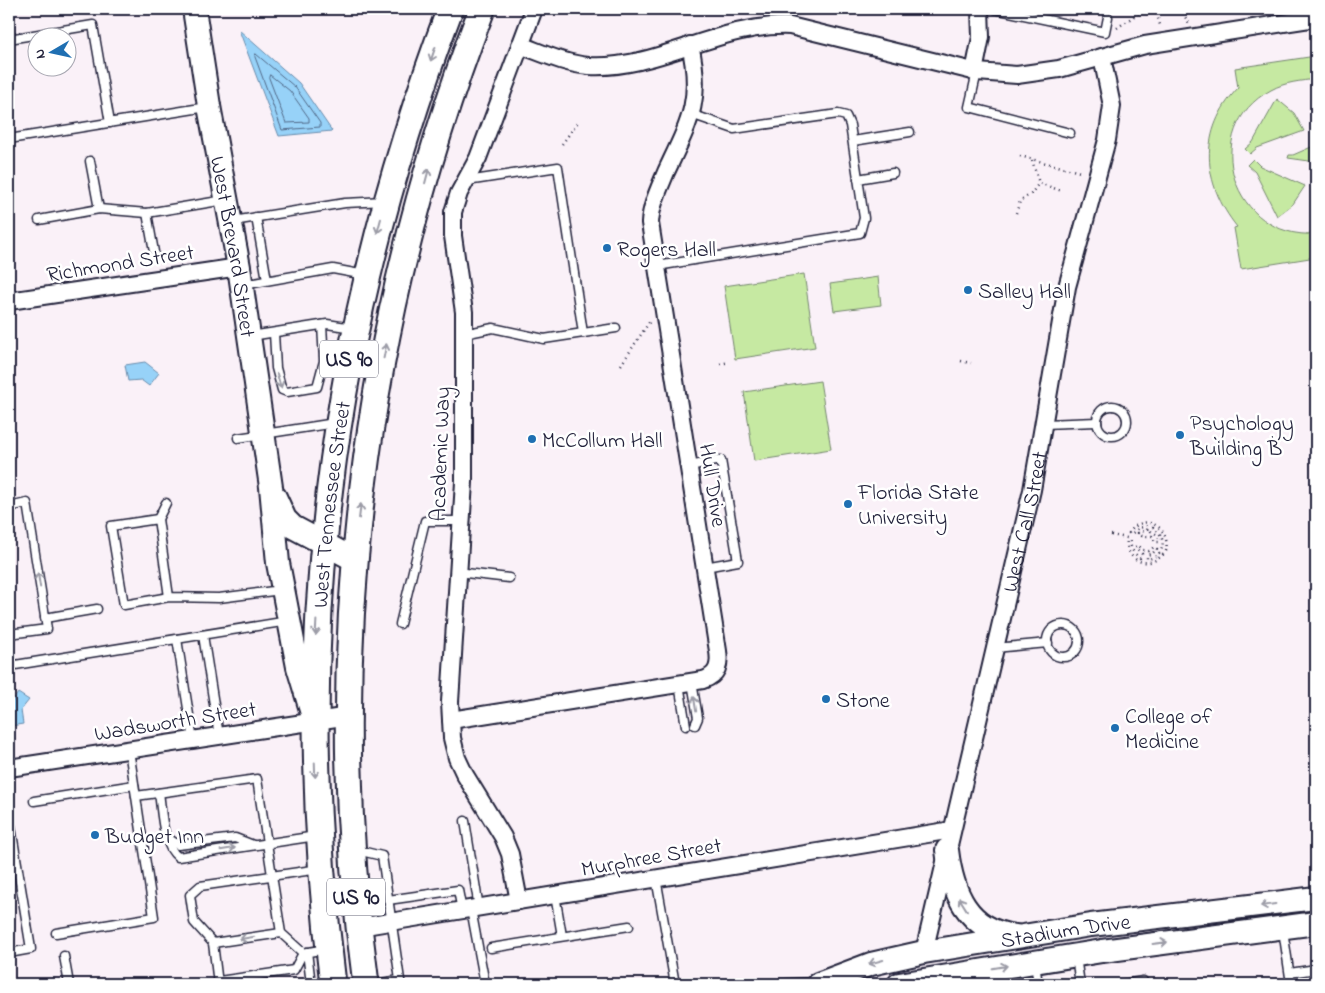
<svg xmlns="http://www.w3.org/2000/svg" width="1325" height="993" viewBox="0 0 1325 993" font-family="'Indie Flower',sans-serif">
<style>
.green{fill:#c6e9a2;stroke:#74866e}
.water{fill:#97d2f8;stroke:#688cac}
.lines{fill:none;stroke-linecap:round;stroke-linejoin:round}
.shore{stroke:#516887;stroke-width:1}
.lane-casing{stroke:#22223b;stroke-width:11}
.street-casing{stroke:#22223b;stroke-width:20}
.secondary-casing{stroke:#22223b;stroke-width:26}
.primary-casing{stroke:#22223b;stroke-width:29}
.path{stroke:#22223b;stroke-width:2.5;stroke-dasharray:1 4;stroke-linecap:butt}
.lane{stroke:#fff;stroke-width:8}
.street{stroke:#fff;stroke-width:16}
.secondary{stroke:#fff;stroke-width:22}
.primary{stroke:#fff;stroke-width:25}
.oneway{stroke:#9c9ca7}
.poi-dot{fill:#1f6fb2;stroke:#fff;stroke-width:2}
.labels{text-anchor:middle;stroke-width:5;stroke-linejoin:round;paint-order:stroke}
.shield{fill:#fff;stroke:#646476;stroke-width:1}
.shield-label{font-size:21px;font-weight:bold;fill:#22223b}
.street-label{font-size:22px;fill:#22223b;stroke:#fff}
.poi-label{font-size:22px;fill:#22223b;stroke:#fff;text-anchor:start}
</style>
<rect width="100%" height="100%" fill="#faf1f8"/>
<filter id="ink" filterUnits="userSpaceOnUse"><feTurbulence type="fractalNoise" baseFrequency=".02" numOctaves="2"/><feDisplacementMap in="SourceGraphic" scale="10" xChannelSelector="R" yChannelSelector="G"/><feConvolveMatrix kernelMatrix="1 2 1 2 8 2 1 2 1" color-interpolation-filters="sRGB"/></filter>
<g filter="url(#ink)">
<g class="green">
<path d="M1316,56V79C1301,81 1285,82 1271,90C1197,129 1233,240 1316,234V257L1241,269L1234,228L1237,227C1202,183 1198,131 1238,88L1235,68Z"/>
<path d="M1277,99L1294,113L1304,131L1257,148L1250,154L1245,149L1253,142Z"/>
<path d="M1316,145V162L1288,158L1289,155H1293Z"/>
<path d="M1253,159L1260,166L1305,186L1293,204L1277,216L1255,172L1247,165Z"/>
<path d="M804,274L815,347L735,359L724,286Z"/>
<path d="M878,277L881,305L834,311L830,284Z"/>
<path d="M820,381L831,449L754,461L744,392Z"/>
</g>
<g class="water">
<path d="M239,30L299,83L332,131L279,136Z"/>
<path d="M145,362L159,373L149,386L141,380L128,381L125,365Z"/>
<path d="M18,693L29,700L21,710L23,724L11,726L9,706Z"/>
</g>
<g class="lines">
<g class="shore">
<path d="M256,54L295,87L320,123V127L282,130L255,57Z"/>
<path d="M270,75L290,91L309,118V122L286,123L269,78Z"/>
</g>
<defs>
<g id="lane">
<path d="M995,9L1105,32L1108,17"/>
<path d="M9,39L93,25L110,123"/>
<path d="M977,72L969,107L1070,133"/>
<path d="M9,139L207,107"/>
<path d="M853,141L910,132"/>
<path d="M90,161L99,209"/>
<path d="M858,179L893,173"/>
<path d="M467,181L558,167L583,333"/>
<path d="M147,213L154,252"/>
<path d="M256,217L267,280"/>
<path d="M39,220L99,209L147,213L225,200"/>
<path d="M233,221L345,203L385,201"/>
<path d="M657,266L860,233L864,218L850,125L846,116L838,114L734,129L691,114"/>
<path d="M243,285L333,269L365,275"/>
<path d="M274,333L276,368L282,390L287,392L317,387L324,361L322,325"/>
<path d="M464,334L493,328L544,339L616,328"/>
<path d="M251,336L327,324L353,328"/>
<circle cx="1112" cy="421" r="15"/>
<path d="M1044,424L1097,422"/>
<path d="M238,438L335,423"/>
<path d="M689,466L721,460L738,561L705,567"/>
<path d="M9,507L27,503L47,629L9,634"/>
<path d="M158,519L166,503"/>
<path d="M457,572L509,578"/>
<path d="M169,597L158,519L111,526L124,605L169,597L219,598L281,590"/>
<path d="M45,618L97,609"/>
<path d="M400,624L425,521H460"/>
<circle cx="1063" cy="641" r="16"/>
<path d="M203,635L219,736"/>
<path d="M177,639L193,740"/>
<path d="M995,648L1048,643"/>
<path d="M9,666L288,621"/>
<path d="M692,682L698,718L695,725"/>
<path d="M679,684L686,726"/>
<path d="M159,793C162,811 162,845 178,857L316,836"/>
<path d="M136,796L257,779L281,933L303,953L326,949"/>
<path d="M34,801L134,785"/>
<path d="M9,815L31,949L9,953"/>
<path d="M465,821L479,908"/>
<path d="M168,838L178,845L235,838L253,845"/>
<path d="M357,850L382,856L400,980L374,984"/>
<path d="M656,878L675,984"/>
<path d="M555,895L562,936"/>
<path d="M388,900L458,890L462,911"/>
<path d="M471,909L485,984"/>
<path d="M1283,930L1291,984"/>
<path d="M56,933L154,917L129,750"/>
<path d="M213,943L281,933"/>
<path d="M491,948L629,926"/>
<path d="M307,952L311,984"/>
<path d="M64,956L69,984"/>
<path d="M1076,957L1080,984"/>
<path d="M1035,964L1038,984"/>
<path d="M1290,973L1316,969"/>
<path d="M219,981L294,970L303,953"/>
<path d="M218,984L213,943L194,922L190,895L200,886L320,869"/>
<path d="M774,984L816,982"/>
<path d="M1124,984L1143,981V984"/>
</g>
<g id="street">
<path d="M520,45C542,53 565,64 589,66C657,70 720,23 790,26L977,72L1017,75L1059,69L1145,45L1316,18"/>
<path d="M974,72L981,37L980,9"/>
<path d="M9,301L239,267"/>
<path d="M451,720L703,680C718,675 720,665 718,651L650,223C651,205 659,189 666,172C689,123 703,100 690,45"/>
<path d="M9,768L349,716"/>
<path d="M519,901L510,854L503,837L465,775L457,758L452,738L450,702L464,482V312L453,236V212L459,193L478,158L534,9"/>
<path d="M359,927L952,830"/>
<path id="s1" d="M924,952L1032,490L1067,287L1107,140L1112,106L1102,57"/>
</g>
<g id="secondary">
<path id="s2" d="M194,9L209,106L239,267L271,487L278,563L298,667L314,720"/>
<path d="M275,497L285,519L293,527L355,560"/>
<path d="M947,850C952,892 967,930 1015,936"/>
<path id="s3" d="M818,984L871,964L924,952L1091,925L1316,898"/>
<path d="M899,984L1102,951L1316,923"/>
</g>
<g id="primary">
<path id="s4" d="M333,984C290,643 328,331 450,9"/>
<path d="M366,984C321,657 363,317 482,9"/>
</g>
</defs>
<use href="#lane" class="lane-casing"/>
<use href="#street" class="street-casing"/>
<use href="#secondary" class="secondary-casing"/>
<use href="#primary" class="primary-casing"/>
<g class="path">
<path d="M1155,9L1161,28"/>
<path d="M1180,9L1189,23"/>
<path d="M1117,28L1144,9"/>
<path d="M562,144L578,122"/>
<path d="M1020,156L1080,172"/>
<path d="M1032,160L1039,183L1062,191"/>
<path d="M1016,213L1020,201L1031,194L1039,183"/>
<path d="M961,361L971,363"/>
<path d="M720,364L729,362"/>
<path d="M621,365L650,321"/>
<path d="M1111,535L1127,538C1124,563 1152,571 1166,551C1171,527 1144,511 1129,533L1132,534L1139,528L1148,526L1147,530L1138,533L1142,536H1152L1155,542H1159L1156,534L1151,531L1153,527C1168,537 1165,557 1147,559V555L1153,553L1157,549L1154,547L1149,551L1143,550L1139,546L1135,547L1142,554L1140,558C1133,553 1130,548 1130,539"/>
</g>
<use href="#lane" class="lane"/>
<use href="#street" class="street"/>
<use href="#secondary" class="secondary"/>
<use href="#primary" class="primary"/>
</g>
<defs><path id="oneway-shaft" d="M-6 0H5M1.5-3L5.5 0L1.5 3" fill="none" stroke-width="1.6" stroke-linecap="round" stroke-linejoin="round" transform="scale(1.25)"/></defs>
<g class="oneway">
<use href="#oneway-shaft" transform="translate(433 54) rotate(109)"/>
<use href="#oneway-shaft" transform="translate(427 176) rotate(-75)"/>
<use href="#oneway-shaft" transform="translate(379 226) rotate(105)"/>
<use href="#oneway-shaft" transform="translate(385 351) rotate(-79)"/>
<use href="#oneway-shaft" transform="translate(279 381) rotate(74)"/>
<use href="#oneway-shaft" transform="translate(360 511) rotate(-83)"/>
<use href="#oneway-shaft" transform="translate(39 580) rotate(-99)"/>
<use href="#oneway-shaft" transform="translate(316 628) rotate(93)"/>
<use href="#oneway-shaft" transform="translate(695 704) rotate(-99)"/>
<use href="#oneway-shaft" transform="translate(315 770) rotate(88)"/>
<use href="#oneway-shaft" transform="translate(228 849) rotate(-9)"/>
<use href="#oneway-shaft" transform="translate(963 904) rotate(-122)"/>
<use href="#oneway-shaft" transform="translate(1268 905) rotate(172)"/>
<use href="#oneway-shaft" transform="translate(247 938) rotate(171)"/>
<use href="#oneway-shaft" transform="translate(1160 943) rotate(-7)"/>
<use href="#oneway-shaft" transform="translate(876 962) rotate(165)"/>
<use href="#oneway-shaft" transform="translate(1000 967) rotate(-10)"/>
</g>
</g>
<g class="poi-dot">
<circle cx="607" cy="248" r="5"/>
<circle cx="968" cy="290" r="5"/>
<circle cx="1180" cy="435" r="5"/>
<circle cx="532" cy="439" r="5"/>
<circle cx="848" cy="504" r="5"/>
<circle cx="826" cy="699" r="5"/>
<circle cx="1115" cy="728" r="5"/>
<circle cx="95" cy="835" r="5"/>
</g>
<g class="labels">
<g class="shield">
<rect x="320" y="340.5" width="58" height="37" rx="4"/>
<rect x="327" y="878.5" width="58" height="37" rx="4"/>
</g>
<g class="shield-label">
<text x="349" y="366">US 90</text>
<text x="356" y="904">US 90</text>
</g>
<g class="street-label">
<text dy="8" stroke="none"><textPath href="#s2" startOffset="241">West Brevard Street</textPath></text>
<text transform="translate(120 262) rotate(-9)" y="8">Richmond Street</text>
<text transform="translate(439 454) rotate(-88)" y="8">Academic Way</text>
<text transform="translate(714 485) rotate(81)" y="8">Hull Drive</text>
<text dy="8" stroke="none"><textPath href="#s4" startOffset="481">West Tennessee Street</textPath></text>
<text dy="8" stroke="none"><textPath href="#s1" startOffset="442">West Call Street</textPath></text>
<text transform="translate(175 720) rotate(-9)" y="8">Wadsworth Street</text>
<text transform="translate(651 856) rotate(-10)" y="8">Murphree Street</text>
<text dy="8" stroke="none"><textPath href="#s3" startOffset="254">Stadium Drive</textPath></text>
</g>
<g class="poi-label">
<text x="617" y="256">Rogers Hall</text>
<text x="978" y="298">Salley Hall</text>
<text x="1190" y="430">Psychology<tspan x="1190" dy="25">Building B</tspan></text>
<text x="542" y="447">McCollum Hall</text>
<text x="858" y="499">Florida State<tspan x="858" dy="25">University</tspan></text>
<text x="836" y="707">Stone</text>
<text x="1125" y="723">College of<tspan x="1125" dy="25">Medicine</tspan></text>
<text x="105" y="843">Budget Inn</text>
</g>
</g>
<rect width="1325" height="993" fill="none" stroke="#fff" stroke-width="30"/>
<rect x="15" y="15" width="1295" height="963" fill="none" stroke="#22223b" stroke-width="2" filter="url(#ink)"/>
<g transform="translate(52 52) rotate(261)"><circle r="24" fill="#ffffff" stroke="#a7a7b1"/>
<path d="M0-4L9 19L0 12L-9 19Z" fill="#1f6fb2"/>
<text y="-8" font-size="14" font-weight="bold" text-anchor="middle" fill="#22223b">N</text>
</g>
</svg>
